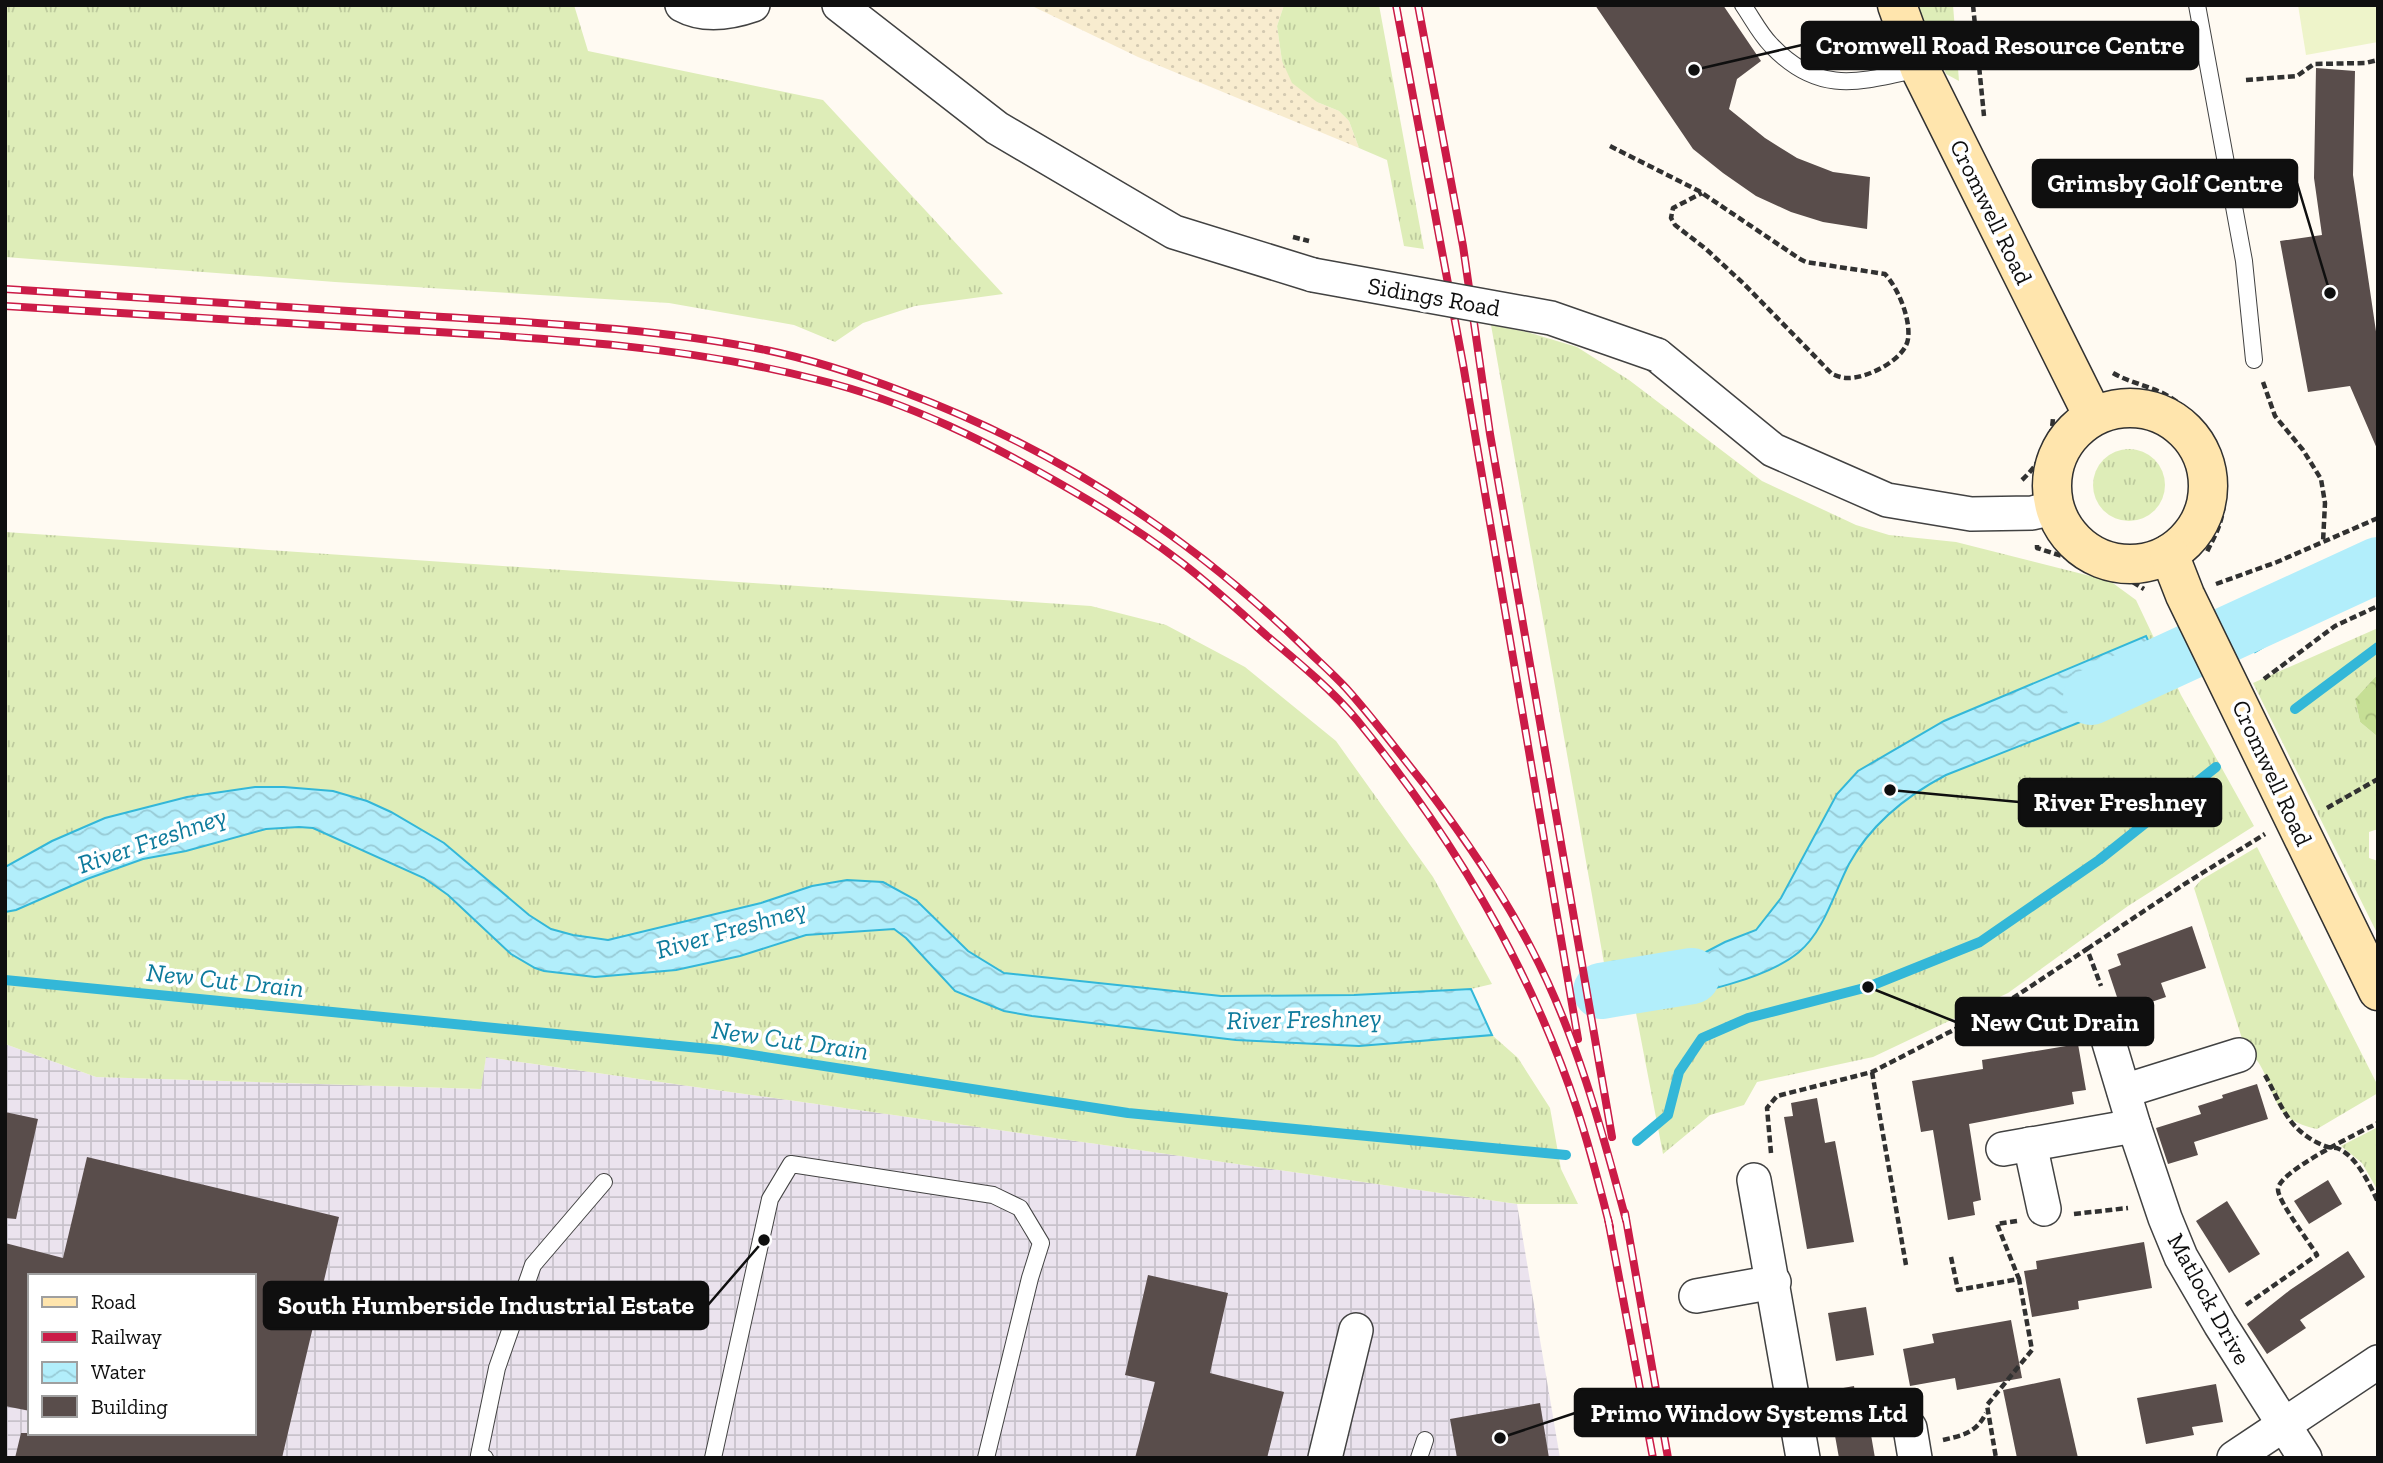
<svg xmlns="http://www.w3.org/2000/svg" width="2383" height="1463" viewBox="0 0 2383 1463" font-family="'Zilla Slab',serif">
<style>
.industrial{fill:url(#industrial-grid);fill-rule:evenodd}
.farmland{fill:url(#farmland-dots)}
.grass{fill:url(#grass-tufts)}
.forest{fill:url(#forest-crowns)}
.pitch{fill:#eef4ca}
.water{fill:url(#water-waves);stroke:#33b7d8;stroke-width:2}
.lines{fill:none;stroke-linecap:round;stroke-linejoin:round}
.stream{stroke:#33b7d8;stroke-width:10}
.river{stroke:#b2eefb;stroke-width:56}
.building{fill:#594d4b}
.lane-casing{stroke:#424242;stroke-width:18}
.street-casing{stroke:#424242;stroke-width:36}
.secondary-casing{stroke:#313131;stroke-width:41}
.path{stroke:#313131;stroke-width:4.5;stroke-dasharray:7 3.5;stroke-linecap:butt}
.lane{stroke:#fff;stroke-width:16}
.street{stroke:#fff;stroke-width:33}
.secondary{stroke:#ffe5ad;stroke-width:38}
.rail-casing{stroke:#cb1b47;stroke-width:8}
.rail{stroke:#fff;stroke-width:5;stroke-dasharray:16;stroke-linecap:butt}
.street-bridge-casing{stroke:#424242;stroke-width:36;stroke-linecap:butt}
.path-bridge{stroke:#313131;stroke-width:4.5;stroke-dasharray:7 3.5;stroke-linecap:butt}
.street-bridge{stroke:#fff;stroke-width:33}
.labels{text-anchor:middle;stroke-width:7;stroke-linejoin:round;paint-order:stroke}
.street-label{font-size:24px;fill:#0f0f0f;stroke:#fff}
.water-label{font-size:26px;font-style:italic;fill:#0e7b9c;stroke:#fff}
.leader{fill:none;stroke:#0f0f0f;stroke-width:2.5}
.callout-dot{fill:#0f0f0f;stroke:#fff;stroke-width:2.5}
.callout{fill:#0f0f0f;stroke:#0f0f0f;stroke-width:2.5}
.callout-label{font-size:26px;text-anchor:middle;font-weight:bold;fill:#fff}
</style>
<defs>
<pattern id="industrial-grid" width="8" height="8" patternUnits="userSpaceOnUse" patternTransform="scale(1.75)"><rect width="8" height="8" fill="#ebe3ee"/><path d="M0 4h8M4 0v8" fill="none" stroke="#c8c2cb"/></pattern>
<pattern id="farmland-dots" width="8" height="8" patternUnits="userSpaceOnUse" patternTransform="scale(1.75)"><rect width="8" height="8" fill="#f8eccf"/><path d="M2 2h.1M6 6h.1" fill="none" stroke="#d3c9b1" stroke-width="1.8" stroke-linecap="round"/></pattern>
<pattern id="grass-tufts" width="24" height="20" patternUnits="userSpaceOnUse" patternTransform="scale(1.75)"><rect width="24" height="20" fill="#deedb8"/><path d="M3 7l-1-3M5 7V3M7 7l1-3M15 17l-1-3M17 17v-4M19 17l1-3" fill="none" stroke="#bdca9d"/></pattern>
<pattern id="forest-crowns" width="20" height="18" patternUnits="userSpaceOnUse" patternTransform="scale(1.75)"><rect width="20" height="18" fill="#c6df95"/><path d="M2 6a3 3 0 1 1 6 0M12 15a3 3 0 1 1 6 0" fill="none" stroke="#a9be7f"/></pattern>
<pattern id="water-waves" width="16" height="10" patternUnits="userSpaceOnUse" patternTransform="scale(1.75)"><rect width="16" height="10" fill="#b2eefb"/><path d="M0 5q4-4 8 0t8 0" fill="none" stroke="#98cbd6"/></pattern>
</defs>
<rect width="100%" height="100%" fill="#fffaf2"/>
<path class="industrial" d="M5,1044L96,1077L480,1089L486,1057L1517,1204L1560,1458H5ZM30,1276H254V1433H30Z"/>
<path class="farmland" d="M1030,5H1284L1277,26L1282,61L1317,102L1339,111L1349,121L1359,148L1138,57Z"/>
<g class="grass">
<path d="M5,5H574L588,51L823,100L1003,294L915,306L863,323L835,342L794,325L669,303L335,282L5,257Z"/>
<path d="M1284,5H1379L1424,249L1404,246L1387,160L1359,148L1349,121L1339,111L1317,102L1292,83L1282,61L1277,26Z"/>
<path d="M1917,5H1953L1959,81L1946,74Z"/>
<path d="M1491,325L1527,332L1577,347L1629,380L1762,481L1856,525L1889,535L1956,542L2110,581L2136,600L2181,695L2254,826L2128,906L2008,993L1873,1057L1757,1082L1744,1105L1710,1115L1663,1154L1635,1008L1615,1011L1604,963Z"/>
<circle cx="2129" cy="485" r="36"/>
<path d="M5,532L1091,606L1166,625L1245,667L1336,741L1433,877L1492,984L1471,989L1354,995L1221,996L1004,973L968,951L916,900L883,882L847,880L812,886L761,903L608,940L573,935L551,929L529,915L444,843L391,812L52,841L5,867Z"/>
<path d="M2378,628V674L2355,699L2360,722L2378,737V829L2369,832V858L2378,861V935L2253,683Z"/>
<path d="M299,827L313,828L424,878L448,895L511,954L534,968L544,971L595,977L676,970L740,956L806,935L894,929L906,938L955,991L1004,1011L1032,1016L1236,1040L1359,1046L1492,1035L1518,1058L1550,1108L1561,1169L1578,1204H1517L486,1057L481,1089L96,1077L5,1044V912L16,910L87,879L143,859L186,851L266,829Z"/>
<path d="M2257,847L2378,1086V1093L2317,1129C2271,1119 2279,1098 2260,1065C2257,1059 2250,1054 2245,1048L2194,888L2201,880Z"/>
<path d="M2378,1127V1191L2362,1163L2341,1146Z"/>
</g>
<path class="forest" d="M2378,674V737L2360,722L2355,699Z"/>
<path class="pitch" d="M2298,5H2378V42L2306,55Z"/>
<g class="water">
<path d="M2378,538V592L2279,638L2255,652L2231,608Z"/>
<path d="M2146,636L2169,687L1946,775C1906,796 1871,824 1849,864C1834,893 1824,931 1799,952C1761,984 1671,998 1622,1009L1612,962L1704,953L1725,942L1756,930L1781,898L1837,794L1858,771L1944,721Z"/>
<path d="M255,787H284L333,791L367,801L391,812L444,843L529,915L551,929L573,935L608,940L761,903L812,886L847,880L883,882L916,900L968,951L1004,973L1221,996L1354,995L1471,989L1492,1035L1359,1046L1236,1040L1032,1016L1004,1011L955,991L906,938L894,929L806,935L740,956L676,970L595,977L544,971L535,968L511,954L448,895L424,878L313,828L299,827L266,829L186,851L143,859L87,879L16,910L5,912V867L52,841L105,818L187,797Z"/>
</g>
<g class="lines">
<g class="stream">
<path d="M2295,709L2378,647"/>
<path d="M5,980L720,1050L1128,1113L1566,1155"/>
<path d="M1637,1141L1668,1115L1679,1072L1702,1038L1748,1018L1868,987L1980,942L2099,860L2216,767"/>
</g>
<g class="river">
<path d="M2091,697L2378,565"/>
<path d="M1601,991L1692,976"/>
</g>
</g>
<g class="building">
<path d="M1595,5H1723L1761,61L1737,79L1729,109L1765,138L1797,158L1833,172L1870,177L1867,229L1823,222L1791,212L1756,196L1723,173L1693,149Z"/>
<path d="M2316,68L2355,71L2353,175L2378,345V451L2350,386L2308,392L2280,241L2322,235L2314,178Z"/>
<path d="M2192,926L2206,968L2161,983L2166,997L2122,1012L2108,970L2121,965L2117,954Z"/>
<path d="M2078,1044L2086,1090L2072,1092L2074,1104L1969,1124L1981,1200L1973,1202L1975,1215L1948,1220L1933,1130L1921,1132L1912,1081L1983,1069L1982,1060Z"/>
<path d="M2257,1084L2268,1119L2194,1142L2198,1155L2168,1164L2156,1128L2201,1114L2198,1106L2223,1098L2222,1095Z"/>
<path d="M1817,1098L1825,1143L1835,1141L1854,1242L1807,1249L1784,1117L1793,1116L1791,1103Z"/>
<path d="M5,1112L38,1119L16,1219L5,1218Z"/>
<path d="M87,1157L339,1217L282,1458H15L21,1433H254V1276H30V1411L5,1406V1243L63,1258Z"/>
<path d="M2328,1180L2342,1204L2309,1224L2294,1201Z"/>
<path d="M2227,1201L2260,1254L2229,1273L2196,1221Z"/>
<path d="M2144,1242L2152,1288L2078,1301L2079,1309L2032,1317L2024,1271L2037,1269L2036,1261Z"/>
<path d="M2348,1251L2365,1277L2300,1320L2306,1328L2267,1354L2247,1324L2290,1290Z"/>
<path d="M1148,1275L1228,1293L1210,1373L1284,1392L1267,1458H1135L1155,1382L1125,1375Z"/>
<path d="M1866,1307L1874,1355L1836,1361L1828,1313Z"/>
<path d="M2011,1320L2022,1378L1957,1390L1955,1378L1910,1386L1903,1349L1934,1343L1932,1334Z"/>
<path d="M2060,1378L2078,1458H2017L2003,1390Z"/>
<path d="M2216,1384L2223,1422L2192,1427L2194,1435L2146,1444L2137,1398Z"/>
<path d="M1854,1386L1861,1431L1870,1429L1875,1458H1839L1827,1391Z"/>
<path d="M1540,1403L1549,1458H1457L1450,1419Z"/>
</g>
<g class="lines">
<defs>
<g id="lane">
<path d="M1743,5C1752,18 1760,34 1771,45C1819,96 1859,82 1920,69"/>
<path d="M2197,5L2244,261L2254,360"/>
<path d="M485,1458L479,1455L497,1368L533,1265L604,1182"/>
<path d="M713,1458L770,1199L791,1164L993,1195L1020,1208L1041,1243L1030,1278L986,1458"/>
<path d="M1419,1458L1425,1440"/>
</g>
<g id="street">
<path d="M682,5C704,17 730,13 753,5"/>
<path d="M839,5L997,128L1174,232L1313,275"/>
<path d="M1657,355L1773,450L1887,500L1971,514L2032,513L2054,508"/>
<path d="M2101,1016L2134,1126L2165,1218L2181,1257L2220,1324L2305,1458"/>
<path d="M2124,1091L2239,1055"/>
<path d="M2030,1144L2044,1209"/>
<path d="M2003,1149L2134,1126"/>
<path d="M1754,1180L1803,1458"/>
<path d="M1696,1296L1774,1282"/>
<path d="M1910,1428L1915,1458"/>
<path d="M1325,1458L1356,1330"/>
<path d="M2234,1458L2378,1362"/>
</g>
<g id="secondary">
<path d="M1897,5L1920,69L2093,416"/>
<circle cx="2130" cy="486" r="78"/>
<path d="M2169,554L2185,595L2378,991"/>
</g>
</defs>
<use href="#lane" class="lane-casing"/>
<use href="#street" class="street-casing"/>
<use href="#secondary" class="secondary-casing"/>
<g class="path">
<path d="M1973,5L1984,116"/>
<path d="M2246,80L2297,76L2314,64L2365,63L2378,60"/>
<path d="M1610,146L1699,191L1800,259L1806,262L1885,274C1898,288 1911,319 1908,339C1905,360 1866,379 1847,378C1842,378 1837,376 1832,374L1744,284L1706,249L1675,225L1671,218L1673,208L1702,193"/>
<path d="M2113,373C2130,383 2151,386 2168,396C2210,421 2235,475 2220,523C2217,533 2211,543 2207,552"/>
<path d="M2263,382L2275,416L2303,450L2321,479L2325,503L2323,542"/>
<path d="M2022,480C2040,463 2052,442 2053,417"/>
<path d="M2037,545V548L2121,575L2144,589"/>
<path d="M2216,584L2277,562L2378,518"/>
<path d="M2264,679L2335,626L2378,606"/>
<path d="M2327,808L2378,779"/>
<path d="M2087,949L2183,885L2265,834"/>
<path d="M2004,1004L2087,949L2101,986"/>
<path d="M1872,1072L1906,1265"/>
<path d="M2265,1075C2276,1094 2283,1116 2300,1131C2308,1138 2318,1144 2328,1147C2332,1148 2336,1147 2339,1149C2357,1157 2370,1185 2378,1202"/>
<path d="M1771,1153L1767,1108L1777,1096L1872,1072L2004,1004L2073,1003"/>
<path d="M2074,1214L2128,1208"/>
<path d="M2017,1221L1997,1224L2019,1279"/>
<path d="M1951,1257L1958,1290L2019,1279L2032,1350L1987,1405L1996,1458"/>
<path d="M2246,1305L2317,1255C2310,1243 2277,1200 2278,1189C2279,1171 2360,1132 2378,1123"/>
<path d="M1943,1440C1964,1435 1976,1433 1986,1413"/>
</g>
<use href="#lane" class="lane"/>
<use href="#street" class="street"/>
<use href="#secondary" class="secondary"/>
<defs>
<g id="rail">
<path d="M1396,5L1463,364L1578,1039"/>
<path d="M1418,5L1463,246L1490,434L1612,1137"/>
<path d="M5,289C146,298 287,307 428,316C541,323 655,328 766,350C814,360 859,375 904,392C1054,448 1187,534 1302,645C1316,659 1332,673 1346,688C1374,719 1398,752 1424,784C1463,836 1501,890 1531,948C1576,1034 1601,1127 1626,1220"/>
<path d="M5,306C138,314 271,322 403,330C543,338 683,345 819,380C909,402 992,444 1071,490C1109,512 1147,536 1182,563C1212,586 1239,611 1267,636C1298,662 1331,689 1357,720C1452,836 1530,966 1577,1109C1590,1148 1600,1188 1610,1227"/>
<path d="M1625,1213L1668,1458"/>
<path d="M1608,1219L1653,1458"/>
</g>
</defs>
<use href="#rail" class="rail-casing"/>
<use href="#rail" class="rail"/>
<defs>
<path id="street-bridge" d="M1313,275L1551,318L1657,355"/>
</defs>
<use href="#street-bridge" class="street-bridge-casing"/>
<path class="path-bridge" d="M1293,237L1309,241"/>
<use href="#street-bridge" class="street-bridge"/>
</g>
<g class="labels">
<g class="street-label">
<text transform="translate(1991 212) rotate(64)" y="8">Cromwell Road</text>
<text transform="translate(1434 297) rotate(10)" y="8">Sidings Road</text>
<text transform="translate(2272 773) rotate(65)" y="8">Cromwell Road</text>
<text transform="translate(2209 1299) rotate(61)" y="8">Matlock Drive</text>
</g>
<g class="water-label">
<text transform="translate(152 840) rotate(-19)" y="9">River Freshney</text>
<text transform="translate(731 929) rotate(-16)" y="9">River Freshney</text>
<text transform="translate(225 980) rotate(6)" y="9">New Cut Drain</text>
<text transform="translate(1304 1019) rotate(-1)" y="9">River Freshney</text>
<text transform="translate(790 1040) rotate(8)" y="9">New Cut Drain</text>
</g>
</g>
<path class="leader" d="M1694 70L1802 45M2330 293L2297 183M1890 790L2019 802M1868 987L1956 1022M764 1240L708 1305M1500 1438L1575 1413"/>
<g class="callout-dot">
<circle cx="1694" cy="70" r="7"/>
<circle cx="2330" cy="293" r="7"/>
<circle cx="1890" cy="790" r="7"/>
<circle cx="1868" cy="987" r="7"/>
<circle cx="764" cy="1240" r="7"/>
<circle cx="1500" cy="1438" r="7"/>
</g>
<g class="callout">
<rect x="1802" y="22" width="396" height="47" rx="7"/>
<rect x="2033" y="160" width="264" height="47" rx="7"/>
<rect x="2019" y="779" width="202" height="47" rx="7"/>
<rect x="1956" y="998" width="197" height="47" rx="7"/>
<rect x="264" y="1282" width="444" height="47" rx="7"/>
<rect x="1575" y="1389" width="347" height="47" rx="7"/>
</g>
<g class="callout-label">
<text x="2000" y="54">Cromwell Road Resource Centre</text>
<text x="2165" y="192">Grimsby Golf Centre</text>
<text x="2120" y="811">River Freshney</text>
<text x="2055" y="1031">New Cut Drain</text>
<text x="486" y="1314">South Humberside Industrial Estate</text>
<text x="1749" y="1422">Primo Window Systems Ltd</text>
</g>
<rect width="2383" height="1463" fill="none" stroke="#0f0f0f" stroke-width="14"/>
<rect x="28" y="1274" width="228" height="161" fill="#ffffff" stroke="#9f9f9f" stroke-width="2"/>
<rect x="42" y="1297" width="35" height="10" fill="#ffe5ad" stroke="#9f9f9f" stroke-width="2"/>
<text x="91" y="1309" font-size="21" fill="#0f0f0f">Road</text>
<rect x="42" y="1332" width="35" height="10" fill="#cb1b47" stroke="#9f9f9f" stroke-width="2"/>
<text x="91" y="1344" font-size="21" fill="#0f0f0f">Railway</text>
<rect x="42" y="1362" width="35" height="21" fill="url(#water-waves)" stroke="#9f9f9f" stroke-width="2"/>
<text x="91" y="1379" font-size="21" fill="#0f0f0f">Water</text>
<rect x="42" y="1396" width="35" height="21" fill="#594d4b" stroke="#9f9f9f" stroke-width="2"/>
<text x="91" y="1414" font-size="21" fill="#0f0f0f">Building</text>
</svg>
